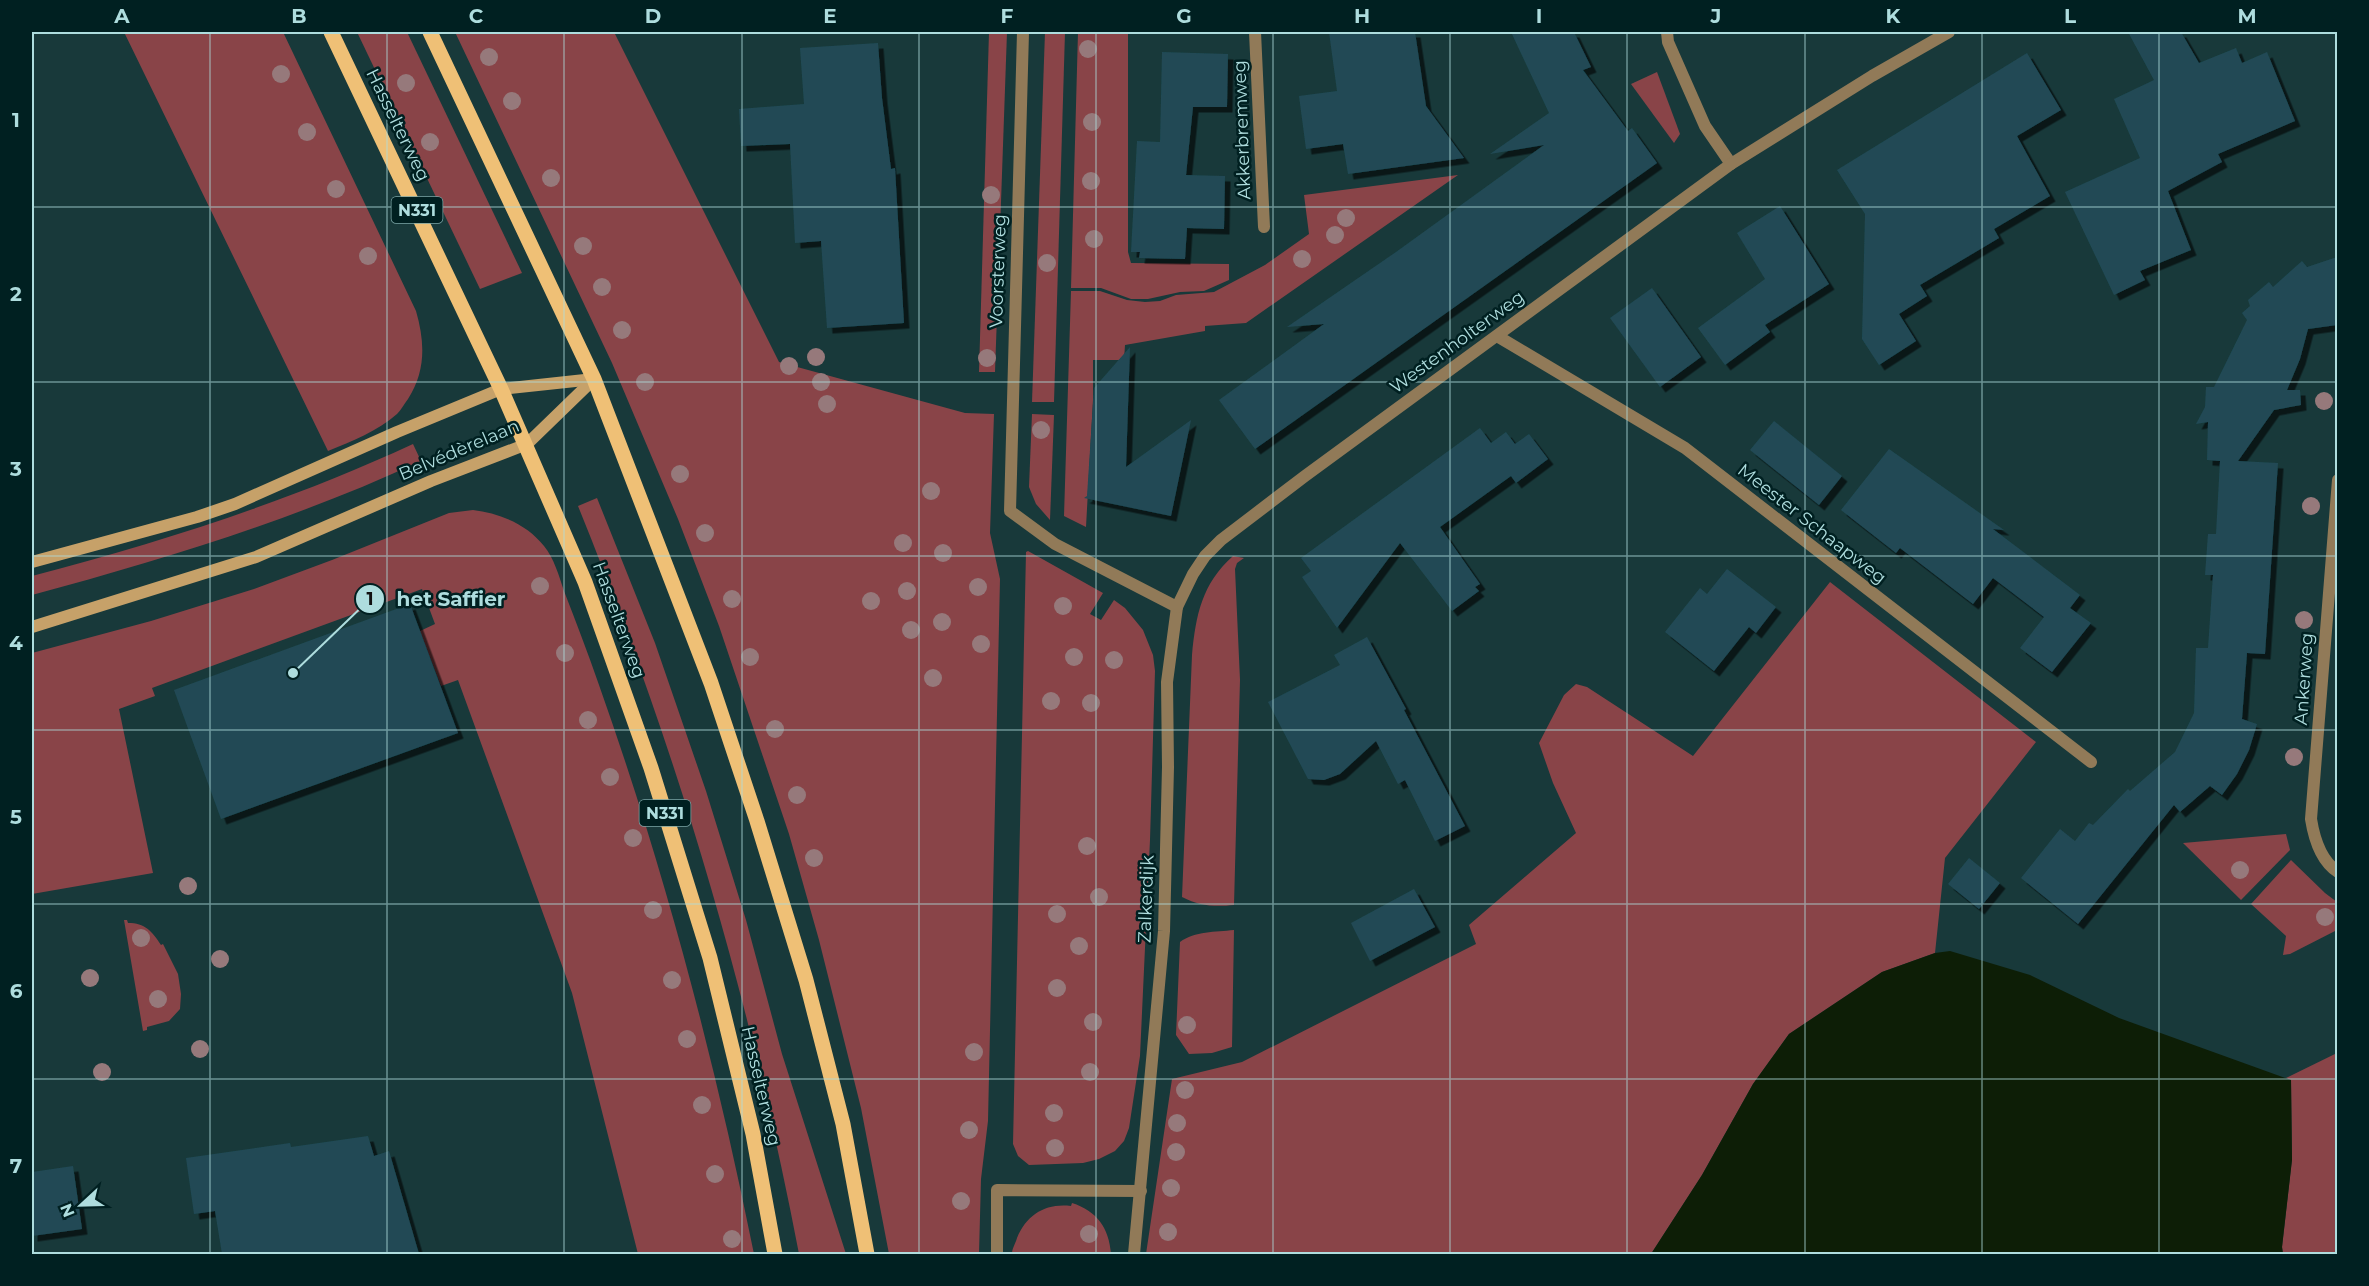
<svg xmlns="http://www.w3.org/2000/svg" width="2369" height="1286" viewBox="0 0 2369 1286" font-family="Montserrat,sans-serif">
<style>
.green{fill:#894448}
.water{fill:#0d1e06}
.building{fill:#204a55;filter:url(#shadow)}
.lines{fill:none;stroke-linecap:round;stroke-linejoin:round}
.minor{stroke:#917a58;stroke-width:12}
.tertiary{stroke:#917a58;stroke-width:12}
.secondary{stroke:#c6a169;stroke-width:12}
.primary{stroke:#efc076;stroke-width:15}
.tree{fill:#96797b}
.grid{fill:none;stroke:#aeddde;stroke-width:1.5;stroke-opacity:0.55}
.labels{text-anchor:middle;stroke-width:5;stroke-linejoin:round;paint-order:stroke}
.shield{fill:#002021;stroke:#7aa4a5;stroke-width:1.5}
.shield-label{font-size:16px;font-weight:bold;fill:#aeddde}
.street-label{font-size:18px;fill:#aeddde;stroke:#002021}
.leader{fill:none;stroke:#aeddde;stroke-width:2}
.callout-dot{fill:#aeddde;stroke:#002021;stroke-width:2}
.mark-label{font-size:18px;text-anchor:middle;font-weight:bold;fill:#111}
.callout-label{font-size:20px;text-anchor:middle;font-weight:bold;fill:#aeddde;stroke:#002021;stroke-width:5;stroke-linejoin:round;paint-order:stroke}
.neatline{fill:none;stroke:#aeddde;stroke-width:2}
.grid-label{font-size:20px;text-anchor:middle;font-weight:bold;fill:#aeddde}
</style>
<defs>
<filter id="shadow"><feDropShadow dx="5.5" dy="5.5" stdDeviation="0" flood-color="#0009"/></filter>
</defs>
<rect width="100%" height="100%" fill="#18393a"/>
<g class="green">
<path d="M124,32H283L416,311C425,342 426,371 408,399C404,404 401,410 397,414C378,431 352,441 328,451Z"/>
<path d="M357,32H407L522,273L480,289Z"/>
<path d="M455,32H614L779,362L965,413L994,414L990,533L1000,579L988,1121L981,1179L979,1254H889L861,1108L819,940L789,834L719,626L678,519L612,363Z"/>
<path d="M989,32H1007L995,372H979Z"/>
<path d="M1045,32H1065L1054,402H1032Z"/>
<path d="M1078,32H1128V252L1131,263L1229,264V280L1204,291L1180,292L1148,299H1131L1101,288H1071Z"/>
<path d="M1657,72L1680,134L1674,143L1631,84Z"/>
<path d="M1458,175L1246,323L1205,326V331L1125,345L1124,360H1093V400L1086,527L1064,516L1071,291H1100L1127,300L1145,302L1160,301L1176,295L1214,292L1265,265L1309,234L1304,195Z"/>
<path d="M1032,414L1054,415L1050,520L1036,504L1029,487Z"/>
<path d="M413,444L421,461C296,519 165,559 32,595V576C162,542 290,501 413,444Z"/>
<path d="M597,498L655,643L706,791L746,920L782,1054L846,1254H799C750,997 677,750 578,506Z"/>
<path d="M473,510C499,513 527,524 544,546C554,558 559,576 564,591C576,622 588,653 599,685C665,871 715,1061 754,1254H638L572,993L458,680L441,686L420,631L435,624L422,589L152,688L155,696L119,709L153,873L32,894V653L151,621L254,589L332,560L449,513Z"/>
<path d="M1028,551L1103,593L1090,614L1101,620L1114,600L1125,608L1143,630L1153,655L1155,671L1150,840L1140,1056L1129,1128L1124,1141L1115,1151L1099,1159L1083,1163L1029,1165L1018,1156L1013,1144L1026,552Z"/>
<path d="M1233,556L1244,558L1237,563L1235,569L1240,680L1234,905C1214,907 1200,906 1182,897L1192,655C1196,614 1202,584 1233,556Z"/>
<path d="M1830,582L2036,742L1945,858L1935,953L1882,972L1789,1034L1753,1084L1702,1175L1651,1254H1146L1172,1079L1242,1062L1476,944L1469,925L1576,833L1553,783L1539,743L1564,695L1576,684L1587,687L1693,756Z"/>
<path d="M2286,834L2290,850L2241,900L2183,843Z"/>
<path d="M2291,860L2325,893L2337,902V930L2290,954L2283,955L2286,936L2251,904Z"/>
<path d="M124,920H127L128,923C145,923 152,931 161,945L163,944L178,974L181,994L180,1009L169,1021L147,1027V1030L143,1031Z"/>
<path d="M1234,930L1232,1047L1212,1053L1189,1054L1176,1035L1180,942C1195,931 1215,932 1234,930Z"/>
<path d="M2337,1053V1254H2283L2282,1247L2292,1159L2291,1080L2286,1078Z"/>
<path d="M1072,1203C1097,1211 1109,1228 1111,1254H1012C1012,1248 1015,1245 1017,1238C1027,1214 1046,1203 1071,1206Z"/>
</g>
<path class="water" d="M1950,951L2030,975L2119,1018L2291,1080L2292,1160L2282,1247L2283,1254H1651L1702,1175L1753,1084L1789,1034L1882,972L1935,953Z"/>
<g class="building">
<path d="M1329,32H1415L1426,106L1464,158L1348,174L1343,144L1306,149L1299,96L1337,91Z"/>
<path d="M1511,32H1574L1591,67L1583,70L1628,131L1632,128L1657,163L1255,449L1219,400L1324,324L1287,327L1396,252L1544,145L1490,154L1549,113Z"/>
<path d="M2128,32H2181L2199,63L2236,48L2242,63L2267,52L2295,121L2218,154L2222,162L2168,191L2191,250L2140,271L2145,280L2114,295L2065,192L2140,158L2114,99L2154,80Z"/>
<path d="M878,43L882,98L891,169L895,168L904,323L827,328L821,241L795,243L790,144L741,146L739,109L804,104L800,48Z"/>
<path d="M1162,52L1228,54L1227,107H1193L1186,175L1225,176L1224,229L1187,228L1185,259L1139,258L1140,252H1131L1137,141L1160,142Z"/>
<path d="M2027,53L2061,110L2017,136L2050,196L1994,229L1999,238L1920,285L1927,296L1899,314L1916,341L1879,365L1862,339L1865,214L1837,170Z"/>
<path d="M1780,206L1829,284L1765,325L1770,332L1725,365L1698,328L1765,279L1737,233Z"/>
<path d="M2337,257V325L2308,329L2300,359L2287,390H2300L2301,405L2274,410L2238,461L2278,463L2265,654L2247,653L2242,719L2257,724L2249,750L2237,774L2222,795L2210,786L2180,812L2174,805L2078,924L2021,878L2060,829L2075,841L2089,823L2093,825L2128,789L2130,791L2175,752L2194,713L2196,648H2208L2213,575H2205L2208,534H2216L2220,461L2207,460L2208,422L2196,424L2205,407L2206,387H2214L2247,320L2242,313L2250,306L2248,300L2269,282L2273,287L2302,261L2307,267Z"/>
<path d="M1652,288L1701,357L1660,387L1610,318Z"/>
<path d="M1130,347L1126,467L1191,420L1171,516L1084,498L1087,496L1094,388Z"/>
<path d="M1774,421L1842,476L1819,505L1750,450Z"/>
<path d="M1480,428L1491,443L1506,432L1515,444L1529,434L1548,459L1516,483L1511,476L1440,527L1480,584L1475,587L1479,591L1452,611L1400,543L1337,628L1302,577L1311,571L1301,558Z"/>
<path d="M1889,449L2004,530L1993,529L2080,595L2070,608L2091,623L2052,672L2020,648L2044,617L1993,578L1973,604L1900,548L1896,553L1841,510Z"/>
<path d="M1727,569L1776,607L1756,633L1749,627L1714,671L1665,632L1700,588L1707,594Z"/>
<path d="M410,604L458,733L221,819L174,690Z"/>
<path d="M1367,637L1406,709L1404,710L1465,826L1435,841L1405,780L1398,784L1376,741L1340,774L1324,780L1308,779L1268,702L1340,665L1334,655Z"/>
<path d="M1969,858L2000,883L1979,909L1948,884Z"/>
<path d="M1414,889L1435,927L1370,961L1351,923Z"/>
<path d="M368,1136L374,1156L389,1151L419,1254H222L215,1211L194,1214L186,1158L290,1143L291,1147Z"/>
<path d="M73,1166L82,1229L32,1236V1172Z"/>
</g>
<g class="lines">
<g class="minor">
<path d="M1255,32L1264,227"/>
<path d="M1667,32L1668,42L1705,126L1731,164"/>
<path d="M1497,336L1685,448L2091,762"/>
<path d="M2338,480L2311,819C2314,838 2321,861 2338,872"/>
<path d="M997,1254V1190L1141,1191"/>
<path d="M1134,1254L1164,931L1168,767L1167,682L1177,607"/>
</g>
<path class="tertiary" d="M1023,32L1010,511L1055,544L1177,607L1193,574L1205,556L1221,540L1305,476L1731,164L1872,76L1949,32"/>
<g class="secondary">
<path d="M32,562L197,517L235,504L397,432L501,389L594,379"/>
<path d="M32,627L256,557L431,481L527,444L594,379"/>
</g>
<g class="primary">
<path d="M331,32L501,389L585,582L651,768L710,958L753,1134L775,1254"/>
<path d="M430,32L594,379L711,683L757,821L806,980L843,1124L867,1254"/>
</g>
</g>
<g class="tree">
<circle cx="1088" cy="49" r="9"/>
<circle cx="489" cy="57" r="9"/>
<circle cx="281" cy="74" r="9"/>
<circle cx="406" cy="83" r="9"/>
<circle cx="512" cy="101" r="9"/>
<circle cx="1092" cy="122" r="9"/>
<circle cx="307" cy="132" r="9"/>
<circle cx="430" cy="142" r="9"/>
<circle cx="551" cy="178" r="9"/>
<circle cx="1091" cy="181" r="9"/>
<circle cx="336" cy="189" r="9"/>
<circle cx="991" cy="195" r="9"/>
<circle cx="1346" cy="218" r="9"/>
<circle cx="1335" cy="235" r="9"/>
<circle cx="1094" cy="239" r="9"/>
<circle cx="583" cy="246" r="9"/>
<circle cx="368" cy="256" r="9"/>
<circle cx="1302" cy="259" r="9"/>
<circle cx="1047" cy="263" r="9"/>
<circle cx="602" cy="287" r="9"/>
<circle cx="622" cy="330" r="9"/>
<circle cx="816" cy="357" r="9"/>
<circle cx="987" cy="358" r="9"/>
<circle cx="789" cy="366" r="9"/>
<circle cx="645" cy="382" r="9"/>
<circle cx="821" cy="382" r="9"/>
<circle cx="2324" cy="401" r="9"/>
<circle cx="827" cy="404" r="9"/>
<circle cx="1041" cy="430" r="9"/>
<circle cx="680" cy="474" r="9"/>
<circle cx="931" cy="491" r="9"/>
<circle cx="2311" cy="506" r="9"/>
<circle cx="705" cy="533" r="9"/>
<circle cx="903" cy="543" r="9"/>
<circle cx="943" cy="553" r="9"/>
<circle cx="540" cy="586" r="9"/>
<circle cx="978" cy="587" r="9"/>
<circle cx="907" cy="591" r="9"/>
<circle cx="732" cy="599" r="9"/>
<circle cx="871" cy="601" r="9"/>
<circle cx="1063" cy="606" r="9"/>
<circle cx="2304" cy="620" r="9"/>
<circle cx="942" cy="622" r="9"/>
<circle cx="911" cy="630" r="9"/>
<circle cx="981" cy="644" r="9"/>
<circle cx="565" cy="653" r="9"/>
<circle cx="750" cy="657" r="9"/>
<circle cx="1074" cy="657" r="9"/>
<circle cx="1114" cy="660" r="9"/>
<circle cx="933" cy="678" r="9"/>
<circle cx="1051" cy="701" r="9"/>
<circle cx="1091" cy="703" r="9"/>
<circle cx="588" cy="720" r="9"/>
<circle cx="775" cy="729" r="9"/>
<circle cx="2294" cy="757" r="9"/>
<circle cx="610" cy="777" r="9"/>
<circle cx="797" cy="795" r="9"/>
<circle cx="633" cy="838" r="9"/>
<circle cx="1087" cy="846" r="9"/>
<circle cx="814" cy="858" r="9"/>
<circle cx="2240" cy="870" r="9"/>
<circle cx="188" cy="886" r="9"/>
<circle cx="1099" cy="897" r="9"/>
<circle cx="653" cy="910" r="9"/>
<circle cx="1057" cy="914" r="9"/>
<circle cx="2325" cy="917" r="9"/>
<circle cx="141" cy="938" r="9"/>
<circle cx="1079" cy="946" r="9"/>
<circle cx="220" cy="959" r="9"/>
<circle cx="90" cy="978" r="9"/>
<circle cx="672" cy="980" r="9"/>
<circle cx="1057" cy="988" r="9"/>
<circle cx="158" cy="999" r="9"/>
<circle cx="1093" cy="1022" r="9"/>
<circle cx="1187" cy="1025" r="9"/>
<circle cx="687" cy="1039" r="9"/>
<circle cx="200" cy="1049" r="9"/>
<circle cx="974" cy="1052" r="9"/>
<circle cx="102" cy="1072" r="9"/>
<circle cx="1090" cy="1072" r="9"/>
<circle cx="1185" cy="1090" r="9"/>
<circle cx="702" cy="1105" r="9"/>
<circle cx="1054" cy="1113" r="9"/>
<circle cx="1177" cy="1123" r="9"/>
<circle cx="969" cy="1130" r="9"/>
<circle cx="1055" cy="1148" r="9"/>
<circle cx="1176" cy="1152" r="9"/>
<circle cx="715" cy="1174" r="9"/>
<circle cx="1171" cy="1188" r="9"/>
<circle cx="961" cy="1201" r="9"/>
<circle cx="1168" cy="1232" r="9"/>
<circle cx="1089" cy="1234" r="9"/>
<circle cx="732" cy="1239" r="9"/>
</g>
<path class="grid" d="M210,32V1254M387,32V1254M564,32V1254M742,32V1254M919,32V1254M1096,32V1254M1273,32V1254M1450,32V1254M1627,32V1254M1805,32V1254M1982,32V1254M2159,32V1254M32,207H2338M32,382H2338M32,556H2338M32,730H2338M32,904H2338M32,1079H2338"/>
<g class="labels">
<g class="shield">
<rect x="391.5" y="197" width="51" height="26" rx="4.5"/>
<rect x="639.5" y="800" width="51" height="26" rx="4.5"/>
</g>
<g class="shield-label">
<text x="417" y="216">N331</text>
<text x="665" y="819">N331</text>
</g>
<g class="street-label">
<text transform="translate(398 125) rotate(64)" y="6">Hasselterweg</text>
<text transform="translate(1242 130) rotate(-92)" y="6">Akkerbremweg</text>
<text transform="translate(998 271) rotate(-88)" y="6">Voorsterweg</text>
<text transform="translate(1457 342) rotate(-36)" y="6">Westenholterweg</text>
<text transform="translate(459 450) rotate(-23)" y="6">Belvédèrelaan</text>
<text transform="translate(1812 524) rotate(38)" y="6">Meester Schaapweg</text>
<text transform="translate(619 620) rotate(70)" y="6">Hasselterweg</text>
<text transform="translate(2304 679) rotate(-86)" y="6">Ankerweg</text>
<text transform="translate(1146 899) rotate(-88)" y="6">Zalkerdijk</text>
<text transform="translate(761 1086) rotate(77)" y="6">Hasselterweg</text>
</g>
</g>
<path class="leader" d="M293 673L370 599"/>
<g class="callout-dot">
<circle cx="293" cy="673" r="6"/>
<circle cx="370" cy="599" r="15"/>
</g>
<g class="mark-label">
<text x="370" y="605">1</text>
</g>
<g class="callout-label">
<text x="451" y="606">het Saffier</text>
</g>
<rect width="2369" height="1286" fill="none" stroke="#002021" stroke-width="66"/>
<g transform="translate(81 1205) rotate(248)" stroke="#002021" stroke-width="4.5" paint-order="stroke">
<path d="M0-4.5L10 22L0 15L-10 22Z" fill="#aeddde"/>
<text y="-9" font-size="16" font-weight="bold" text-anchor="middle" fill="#aeddde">N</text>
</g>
<rect x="33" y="33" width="2303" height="1220" class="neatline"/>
<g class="grid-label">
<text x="122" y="23">A</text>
<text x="299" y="23">B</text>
<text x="476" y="23">C</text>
<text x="653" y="23">D</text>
<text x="830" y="23">E</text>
<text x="1007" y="23">F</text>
<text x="1184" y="23">G</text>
<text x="1362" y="23">H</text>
<text x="1539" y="23">I</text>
<text x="1716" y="23">J</text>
<text x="1893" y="23">K</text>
<text x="2070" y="23">L</text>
<text x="2247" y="23">M</text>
<text x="16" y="127">1</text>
<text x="16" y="301">2</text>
<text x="16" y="476">3</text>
<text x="16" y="650">4</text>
<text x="16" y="824">5</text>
<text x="16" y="998">6</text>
<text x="16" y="1173">7</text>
</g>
</svg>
